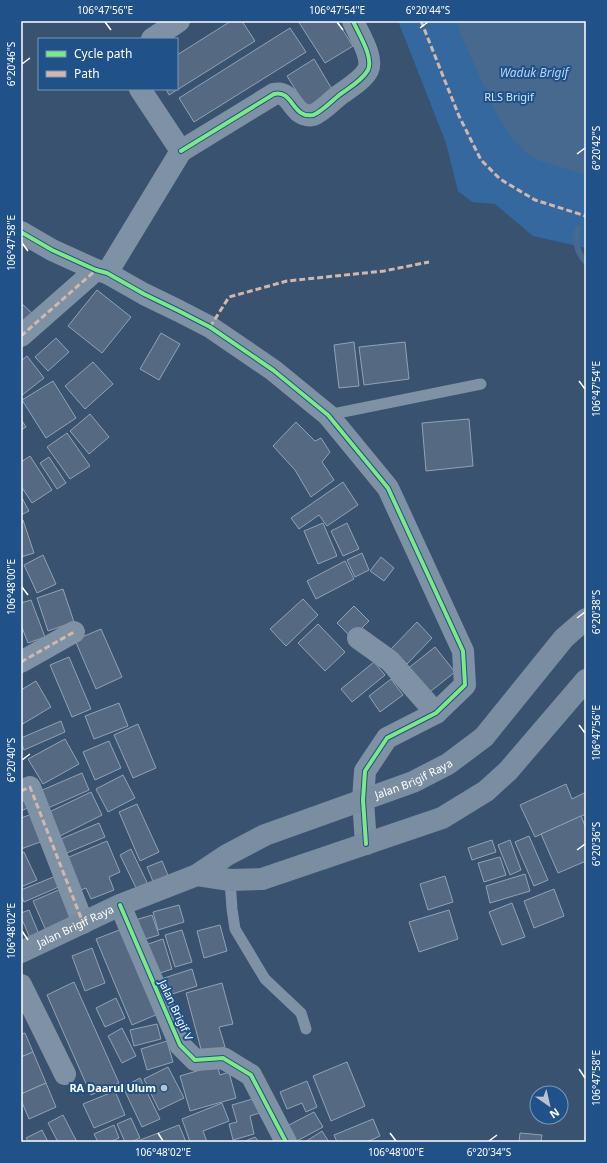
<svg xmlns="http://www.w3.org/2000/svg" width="607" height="1163" viewBox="0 0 607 1163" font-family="'Noto Sans',sans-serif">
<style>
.green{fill:#34689e}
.water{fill:#476990}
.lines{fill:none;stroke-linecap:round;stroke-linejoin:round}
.stream{stroke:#476990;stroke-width:6}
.building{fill:#556a82;stroke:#92a2b4}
.lane{stroke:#7f91a5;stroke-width:11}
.street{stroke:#7f91a5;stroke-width:22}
.secondary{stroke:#7a8da1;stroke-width:22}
.quiet{stroke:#d1b7ad;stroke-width:3;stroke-dasharray:6 3;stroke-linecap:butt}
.cycleway-casing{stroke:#205188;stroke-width:6}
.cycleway{stroke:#7ce984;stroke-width:4}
.ticks{fill:none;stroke:#fff;stroke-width:1.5}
.poi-dot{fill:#b9c2cd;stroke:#205188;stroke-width:1.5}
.labels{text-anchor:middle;stroke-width:4;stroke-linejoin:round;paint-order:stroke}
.park-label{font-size:11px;fill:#cfe3f8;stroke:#205188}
.street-label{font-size:11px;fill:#fff;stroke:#205188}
.poi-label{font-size:11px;font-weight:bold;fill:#fff;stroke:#205188;text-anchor:end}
.water-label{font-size:12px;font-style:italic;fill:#b6d3f2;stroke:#205188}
.neatline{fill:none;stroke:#fff;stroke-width:1.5}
.ticks-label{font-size:10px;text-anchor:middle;fill:#fff}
</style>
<rect width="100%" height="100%" fill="#385270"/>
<path class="green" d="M398,21H586V248L533,236L495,204L472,202L458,191L446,143Z"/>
<path class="water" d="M456,21H586V175L534,159L512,139L494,108L466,46Z"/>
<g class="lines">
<path class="stream" d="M578,228C574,239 577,254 586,262"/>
</g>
<g class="building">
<path d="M231,21H242L255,41L169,95L166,89H177V55Z"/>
<path d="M298,21H337L353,46L325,63Z"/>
<path d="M290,28L306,52L194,122L179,98Z"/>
<path d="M314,59L336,96L310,113L287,76Z"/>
<path d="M97,290L131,317L102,353L68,326Z"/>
<path d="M21,303L33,314L21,328Z"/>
<path d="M161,333L180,344L159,380L140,369Z"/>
<path d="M56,338L69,352L48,371L35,357Z"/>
<path d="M354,342L359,386L339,388L334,345Z"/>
<path d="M405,342L409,379L364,385L359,347Z"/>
<path d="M27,356L44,378L21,396V361Z"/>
<path d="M93,362L113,384L85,409L65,386Z"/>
<path d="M53,381L76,418L46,438L22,400Z"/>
<path d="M90,414L109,437L89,454L70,431Z"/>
<path d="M21,419L26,427L21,430Z"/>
<path d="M469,419L473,466L426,471L422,423Z"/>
<path d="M296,422L315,441L321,438L330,452L322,462L334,480L311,497L295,470L273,446Z"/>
<path d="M67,433L90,466L70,479L47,447Z"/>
<path d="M30,456L52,490L32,503L21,486V462Z"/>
<path d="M49,457L66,483L57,489L40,463Z"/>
<path d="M343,482L358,505L327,526L319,515L299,529L291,518Z"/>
<path d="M21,496L29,511L21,515Z"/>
<path d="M23,520L34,553L21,557V521Z"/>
<path d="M323,523L337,556L318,564L304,531Z"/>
<path d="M347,523L359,549L343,556L331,531Z"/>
<path d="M362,553L369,570L355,577L347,560Z"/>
<path d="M43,555L56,584L37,593L24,565Z"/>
<path d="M381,557L394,568L384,581L370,571Z"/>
<path d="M345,561L354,579L316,599L307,581Z"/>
<path d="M63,589L74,622L48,631L37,598Z"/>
<path d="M303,599L318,615L286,646L270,629Z"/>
<path d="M31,600L45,637L28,643L21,625V603Z"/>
<path d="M354,606L369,621L352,638L337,623Z"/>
<path d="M417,622L432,638L407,664L391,649Z"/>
<path d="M318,624L345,652L325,671L298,643Z"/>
<path d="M101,629L122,677L96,689L75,640Z"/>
<path d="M435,647L455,672L426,695L406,670Z"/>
<path d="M69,657L91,709L72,717L50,665Z"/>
<path d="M374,662L385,675L352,702L341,689Z"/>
<path d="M391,679L403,695L380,712L369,696Z"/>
<path d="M36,681L51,707L21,725V690Z"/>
<path d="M119,703L128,726L94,739L85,716Z"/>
<path d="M61,721L65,732L24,750L21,742V738Z"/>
<path d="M138,724L156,768L133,778L114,735Z"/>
<path d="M65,739L79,764L43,784L28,759Z"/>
<path d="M109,741L121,768L95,780L83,752Z"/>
<path d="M82,773L89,790L48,808L40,791Z"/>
<path d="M123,775L135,798L108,812L96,789Z"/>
<path d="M566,784L572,799L586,792V814L535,837L520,805Z"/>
<path d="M91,792L102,815L58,837L47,813Z"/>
<path d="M21,794L34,805L21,811Z"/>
<path d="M137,804L159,852L140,861L119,812Z"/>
<path d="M32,814L43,841L21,849V818Z"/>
<path d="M581,816L586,828V861L558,873L541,834Z"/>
<path d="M99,823L105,837L62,855L56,841Z"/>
<path d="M529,836L548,880L534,886L515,842Z"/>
<path d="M492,840L496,852L472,860L468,848Z"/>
<path d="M510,840L521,870L510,875L498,845Z"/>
<path d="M107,841L120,872L109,877L114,890L91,899L86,888L76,892L62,860Z"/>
<path d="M131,849L151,891L140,896L120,855Z"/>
<path d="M24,852L37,880L21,887V853Z"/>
<path d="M500,857L506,875L484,882L478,863Z"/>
<path d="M162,861L170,880L155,886L147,867Z"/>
<path d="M525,874L530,891L490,903L486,886Z"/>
<path d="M56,876L61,886L24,902L21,895V890Z"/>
<path d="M445,876L453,902L428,910L420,884Z"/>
<path d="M61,889L75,920L47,933L33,901Z"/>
<path d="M554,889L564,916L534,928L524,901Z"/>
<path d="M512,903L525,937L502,945L489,912Z"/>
<path d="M179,905L184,922L158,930L153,912Z"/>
<path d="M29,910L41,939L32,943L21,917V913Z"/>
<path d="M449,910L458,939L419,952L409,922Z"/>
<path d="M152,915L159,935L139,941L132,921Z"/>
<path d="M220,925L227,951L204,958L197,931Z"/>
<path d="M122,929L158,1014L132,1025L96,939Z"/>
<path d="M182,930L192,962L175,967L165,935Z"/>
<path d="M163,939L172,969L154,975L145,945Z"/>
<path d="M92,948L105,983L85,991L72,956Z"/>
<path d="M192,969L197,986L163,997L158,980Z"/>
<path d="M74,982L119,1083L91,1095L47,995Z"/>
<path d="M222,983L233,1024L219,1027L225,1047L202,1053L186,993Z"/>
<path d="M116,998L125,1018L105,1027L96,1008Z"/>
<path d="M157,1024L161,1039L134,1046L130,1030Z"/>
<path d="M122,1028L136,1056L122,1063L108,1036Z"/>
<path d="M25,1033L33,1052L21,1057V1034Z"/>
<path d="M167,1041L173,1062L147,1070L141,1049Z"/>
<path d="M33,1052L46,1083L21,1094V1057Z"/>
<path d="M347,1062L365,1106L331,1121L313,1076Z"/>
<path d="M217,1065L220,1075L229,1072L236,1098L190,1111L180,1076Z"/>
<path d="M168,1067L184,1098L159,1110L144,1079Z"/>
<path d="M140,1078L160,1119L142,1127L123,1087Z"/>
<path d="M307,1081L317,1107L306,1112L302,1103L287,1109L280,1092Z"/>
<path d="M46,1083L56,1107L29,1119L21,1100V1094Z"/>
<path d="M115,1091L125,1115L94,1128L83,1104Z"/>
<path d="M259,1097L263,1112L250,1116L254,1134L233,1140L229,1124L237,1122L232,1105Z"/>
<path d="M222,1103L229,1121L203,1131L207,1142H190L182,1119Z"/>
<path d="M314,1112L323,1127L295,1142L285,1127Z"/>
<path d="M63,1115L77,1142H58L48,1123Z"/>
<path d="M131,1118L140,1138L131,1142H125L117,1124Z"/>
<path d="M373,1119L380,1136L367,1142H337L334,1135Z"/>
<path d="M114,1125L119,1138L110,1142H98L94,1134Z"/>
<path d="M179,1125L186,1142H135Z"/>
<path d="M42,1130L48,1142H29L26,1138Z"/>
<path d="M322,1131L329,1142H305Z"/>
<path d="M520,1133L542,1135L541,1142H519Z"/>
<path d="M255,1137L259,1142H243Z"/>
</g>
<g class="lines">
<g class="lane">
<path d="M328,415L481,384"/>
<path d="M230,880L232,909L235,929L265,979L301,1013L306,1029"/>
</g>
<g class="street">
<path d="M152,39L179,21"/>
<path d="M181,151L274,94C293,89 292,119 313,115C320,113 332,101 338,96C347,89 362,81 368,70C374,57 358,33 353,21"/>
<path d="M21,232L52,250L96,270L107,273L144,294L179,311L210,327L273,370L328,415L388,488L463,651L465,685L436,713L387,738L365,771L363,800L366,844"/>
<path d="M107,273L181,151L140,89"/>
<path d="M21,336L96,270"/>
<path d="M358,638L390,661L436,713"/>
<path d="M21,662L74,632"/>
<path d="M21,791L30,787L83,923"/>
<path d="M120,905L180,1045L195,1060L223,1058L251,1075L286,1142"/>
<path d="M21,985L65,1074"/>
</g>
<g class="secondary">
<path d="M197,875L230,880L262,879L442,818L486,791L508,771L586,680"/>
<path id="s1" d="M21,952L120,905L197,875L227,855L265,835L413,782L448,764L484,737L564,638L586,619"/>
</g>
<g class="quiet">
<path d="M421,21L459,116L481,160L500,179L535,200L586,216"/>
<path d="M210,327L229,297L287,281L384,271L429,262"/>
<path d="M21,336L96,270"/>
<path d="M21,662L74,632"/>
<path d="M21,791L30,787L83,923"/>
</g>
<defs>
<g id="cycleway">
<path d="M181,151L274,94C293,89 292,119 313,115C320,113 332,101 338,96C347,89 362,81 368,70C374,57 358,33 353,21"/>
<path d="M21,232L52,250L96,270L107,273L144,294L179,311L210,327L273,370L328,415L388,488L463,651L465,685L436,713L387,738L365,771L363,800L366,844"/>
<path d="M120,905L180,1045L195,1060L223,1058L251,1075L286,1142"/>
</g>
</defs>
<use href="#cycleway" class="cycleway-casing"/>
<use href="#cycleway" class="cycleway"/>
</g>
<path class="ticks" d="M105,22L111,30M337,22L343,30M420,28L428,22M22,64L30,58M577,154L585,148M22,243L28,251M579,381L585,389M22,587L28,595M577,618L585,612M579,725L585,733M22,760L30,754M577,850L585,844M22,931L28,940M579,1069L585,1078M158,1133L163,1141M390,1133L396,1141M489,1141L497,1135"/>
<circle class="poi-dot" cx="164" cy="1088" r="4"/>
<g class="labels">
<g class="park-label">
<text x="509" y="101">RLS Brigif</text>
</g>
<g class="street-label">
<text dy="4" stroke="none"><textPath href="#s1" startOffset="430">Jalan Brigif Raya</textPath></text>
<text dy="4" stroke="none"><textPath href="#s1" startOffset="60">Jalan Brigif Raya</textPath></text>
<text transform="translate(176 1010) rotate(65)" y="4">Jalan Brigif V</text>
</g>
<g class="poi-label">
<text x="156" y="1092">RA Daarul Ulum</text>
</g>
<g class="water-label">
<text x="534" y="77">Waduk Brigif</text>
</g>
</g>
<rect width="607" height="1163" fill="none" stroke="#205188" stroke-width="44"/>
<rect x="38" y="38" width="140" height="52" fill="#205188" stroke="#7997b8"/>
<rect x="46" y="51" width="20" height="6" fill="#7ce984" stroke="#7997b8"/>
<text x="74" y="58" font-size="12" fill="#ffffff">Cycle path</text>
<rect x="46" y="71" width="20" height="6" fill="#d1b7ad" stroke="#7997b8"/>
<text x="74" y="78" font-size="12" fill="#ffffff">Path</text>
<g transform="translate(549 1105) rotate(146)"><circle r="19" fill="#205188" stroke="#7997b8"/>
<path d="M0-3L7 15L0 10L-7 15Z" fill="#b9c2cd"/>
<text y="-6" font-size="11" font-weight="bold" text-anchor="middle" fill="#ffffff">N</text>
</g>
<rect x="22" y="22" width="563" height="1119" class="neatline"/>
<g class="ticks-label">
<text x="105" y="14">106°47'56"E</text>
<text x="337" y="14">106°47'54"E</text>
<text x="428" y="14">6°20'44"S</text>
<text transform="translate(11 64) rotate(-90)" y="4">6°20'46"S</text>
<text transform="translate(596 148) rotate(-90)" y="4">6°20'42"S</text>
<text transform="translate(11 243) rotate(-90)" y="4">106°47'58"E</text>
<text transform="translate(596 389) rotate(-90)" y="4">106°47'54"E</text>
<text transform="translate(11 587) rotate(-90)" y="4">106°48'00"E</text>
<text transform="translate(596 612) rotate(-90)" y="4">6°20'38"S</text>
<text transform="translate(596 733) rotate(-90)" y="4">106°47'56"E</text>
<text transform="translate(11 760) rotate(-90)" y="4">6°20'40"S</text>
<text transform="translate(596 844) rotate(-90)" y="4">6°20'36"S</text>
<text transform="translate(11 931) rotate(-90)" y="4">106°48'02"E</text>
<text transform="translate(596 1078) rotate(-90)" y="4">106°47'58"E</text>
<text x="163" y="1156">106°48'02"E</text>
<text x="396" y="1156">106°48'00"E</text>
<text x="489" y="1156">6°20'34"S</text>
</g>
</svg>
